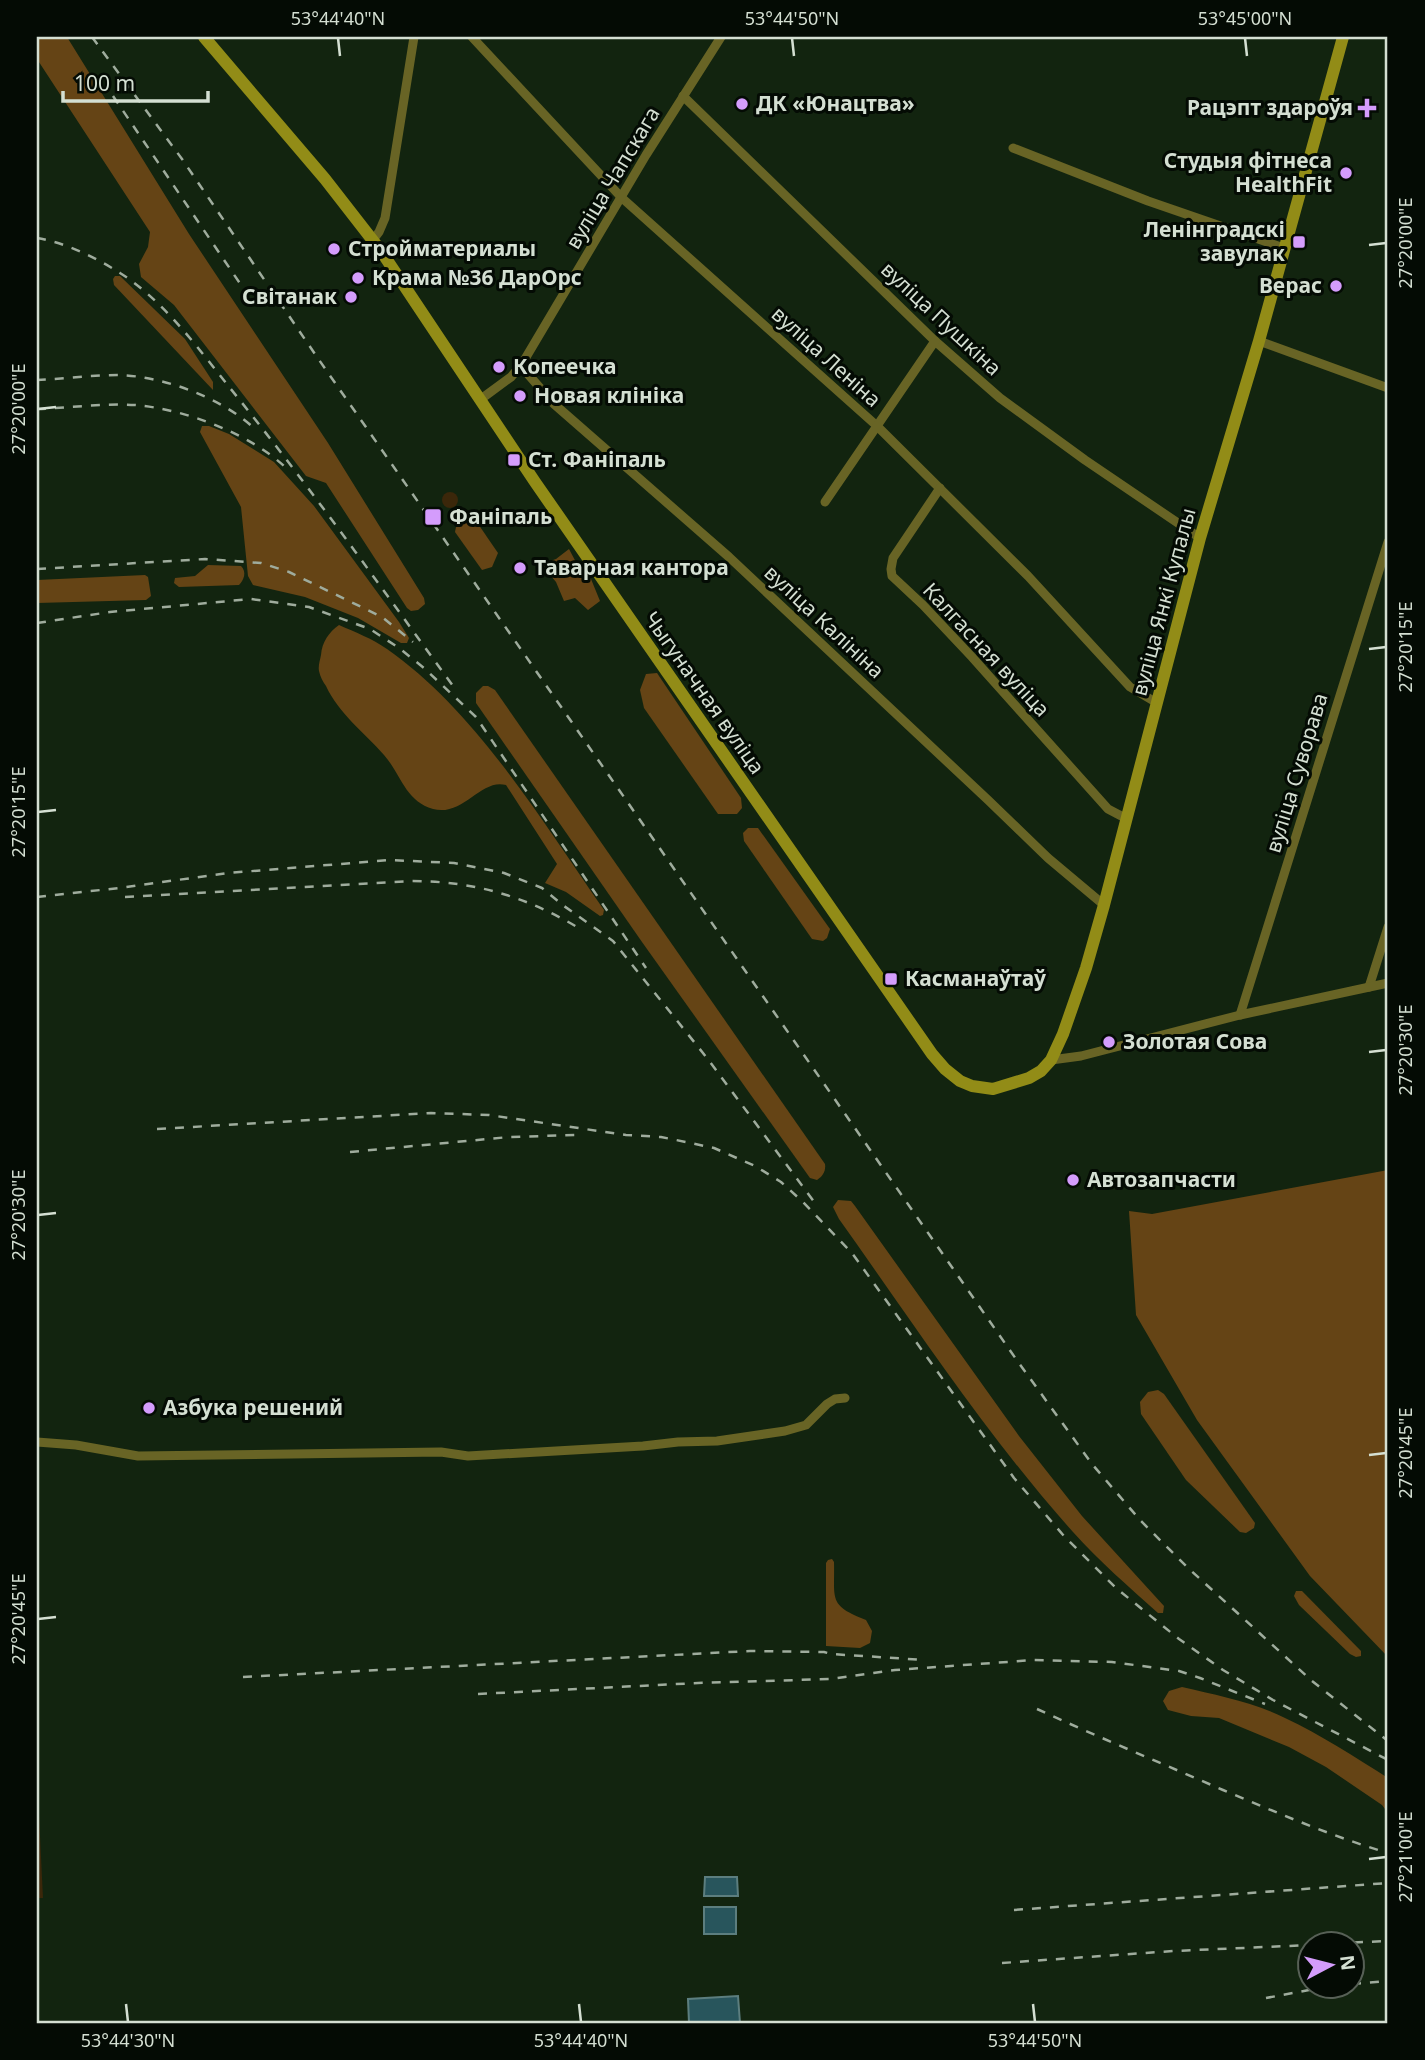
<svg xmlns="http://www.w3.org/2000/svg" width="1425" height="2060" viewBox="0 0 1425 2060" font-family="'Noto Sans',sans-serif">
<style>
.green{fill:#3b270a}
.forest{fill:#654415}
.water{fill:#28555c;stroke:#5c7e7f;stroke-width:2}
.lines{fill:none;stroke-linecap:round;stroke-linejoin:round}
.street{stroke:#686425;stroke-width:9}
.secondary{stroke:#928c17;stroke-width:12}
.rail{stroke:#9fac9d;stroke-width:2.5;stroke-dasharray:9 9;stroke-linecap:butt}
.ticks{fill:none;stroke:#d4dfd2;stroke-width:2.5}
.poi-dot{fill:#d49cfc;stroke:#040b04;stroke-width:2.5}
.labels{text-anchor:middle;stroke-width:6;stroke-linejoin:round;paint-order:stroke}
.poi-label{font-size:21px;font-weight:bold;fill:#d4dfd2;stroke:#040b04;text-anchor:start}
.street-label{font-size:21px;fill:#d4dfd2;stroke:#040b04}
.neatline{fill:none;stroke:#d4dfd2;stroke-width:2.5}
.ticks-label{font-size:18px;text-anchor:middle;fill:#d4dfd2}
</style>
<rect width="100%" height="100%" fill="#12240f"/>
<g class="green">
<circle cx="450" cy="500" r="8"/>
<path d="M37,1773L43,1898H37Z"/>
</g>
<g class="forest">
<path d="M37,37H67L189,234L328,443L424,598L425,604L418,610L411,611L407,608L326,483L306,476L174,305L141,277L139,264L148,247L150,232L37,59Z"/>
<path d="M115,276H120L185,339L213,382V390L114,285L113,279Z"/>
<path d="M202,426H209L229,434L274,462L314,506L399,622L409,638L407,643H401L358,618L305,597L253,585L248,576L241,507L200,432Z"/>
<path d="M474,518L498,553L492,567L482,570L455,532L456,527Z"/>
<path d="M569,549L578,566L591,579L600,601L588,610L575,598L564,601L556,582L541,564L556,559Z"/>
<path d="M208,565L241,566C247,572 244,580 239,585L179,587L174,583L175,578L195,576Z"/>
<path d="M145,575L148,577L151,596L146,600L37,603V580Z"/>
<path d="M339,625C355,632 373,639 387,649C476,711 542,821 604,910L603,915L600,916L566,892L545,883L557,864L506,785C481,778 463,817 433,809C405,801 401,774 384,755C364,732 339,714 326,686C323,682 320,676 319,671C318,666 320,660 321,655C322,642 329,632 339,625Z"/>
<path d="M657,673L741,798L742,808L737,814H718L644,708L640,690L646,674Z"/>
<path d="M483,686H488L495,690L825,1164C826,1171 823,1176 817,1180L810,1178L642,942L476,703V693Z"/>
<path d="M748,828H758L830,929L827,938L823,941L812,939L744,841L743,833Z"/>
<path d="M1388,1170V1657L1310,1576L1197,1420L1136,1315L1129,1211L1152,1214Z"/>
<path d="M838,1200L851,1201L855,1206L1019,1436L1082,1516L1164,1606L1163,1613H1158C1129,1587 1099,1561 1073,1532C987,1436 913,1323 839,1219L833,1207Z"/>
<path d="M1158,1390L1164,1394L1255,1523L1254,1528L1246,1533L1240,1532L1186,1480L1141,1414L1140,1402L1148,1392Z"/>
<path d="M832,1559L834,1562C835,1600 828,1605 866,1620L872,1631L870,1643L860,1648L826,1646V1563L828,1560Z"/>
<path d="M1296,1591H1302L1361,1651V1656L1356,1657L1350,1654L1299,1605L1294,1596Z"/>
<path d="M1182,1687C1216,1695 1253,1702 1285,1718C1321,1735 1355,1757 1388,1778V1813L1382,1805L1326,1767L1289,1747L1219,1718L1191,1716L1168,1710L1163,1701L1169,1691Z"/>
</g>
<g class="water">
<path d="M705,1877H737L738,1896H704Z"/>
<rect x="704" y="1907" width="32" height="27"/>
<path d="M738,1996L740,2023H689L688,1999Z"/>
</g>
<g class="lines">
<g class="street">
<path d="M472,37L622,198L877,426L1028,576L1130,687L1157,703"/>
<path d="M683,96L935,341L1000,398L1085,460L1200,538"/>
<path d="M1013,148L1148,201L1284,248"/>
<path d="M372,241L379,232L385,218L414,37"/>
<path d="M1259,341L1388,388"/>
<path d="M522,364L527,373L554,404L729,557L988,800L1048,858L1104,905"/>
<path d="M481,399L511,377L522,364L646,155L721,37"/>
<path d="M940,488L893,558L891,569L892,576L923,605L972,657L1108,809L1127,819"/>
<path d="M825,502L935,341"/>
<path d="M1369,987L1388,927"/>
<path d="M1240,1015L1388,542"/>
<path d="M1051,1060L1081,1056L1240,1015L1388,983"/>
<path d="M37,1442L76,1445L138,1456L441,1452L468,1456L643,1446L678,1442L717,1441L785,1431L806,1425L827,1404L835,1399L845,1398"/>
</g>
<path class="secondary" d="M204,37L325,179L381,251L535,482L932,1054L945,1069L960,1081L972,1086L993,1089L1029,1078L1041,1071L1051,1060L1063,1034L1086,968L1104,905L1200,538L1259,341L1343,37"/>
<g class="rail">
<path d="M92,37L182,159L317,357L1016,1359L1092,1464L1140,1520L1187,1567L1312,1681L1388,1741"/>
<path d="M113,96L241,285"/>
<path d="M37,238C66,243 95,257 120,273C163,300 198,348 230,388C308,484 380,586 453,686"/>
<path d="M37,380C63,379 91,375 118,375C163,376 223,398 256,430"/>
<path d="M37,409C69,408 103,403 135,405C184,409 248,433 284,466"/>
<path d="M37,569L205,559L261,563L289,572L382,617L413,642"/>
<path d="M37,623L110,612L251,599L309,607L370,629L399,648L424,668L476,717L646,968"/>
<path d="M37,897L119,888L228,873L390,860L454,863L504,873L542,888L564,906L613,941L707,1058L815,1203"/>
<path d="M125,897L411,881C475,881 528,897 582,930"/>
<path d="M157,1129L431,1113L489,1115L626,1135L661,1137L686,1142L714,1148L755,1166L781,1182L803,1202L852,1253L1014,1478L1064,1536L1116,1588L1179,1639L1223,1670L1273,1700L1388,1760"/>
<path d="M350,1152L509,1137L577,1135"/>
<path d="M243,1677L750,1651L824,1652L831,1654L925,1660"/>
<path d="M478,1694L698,1683L830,1679L895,1670L1034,1660L1112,1662L1179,1671L1200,1678L1265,1704"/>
<path d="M1037,1709C1098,1737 1161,1763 1223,1790C1278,1813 1331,1836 1388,1853"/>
<path d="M1014,1910L1388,1883"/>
<path d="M1318,1944L1388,1941"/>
<path d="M1002,1963L1174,1951L1310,1945"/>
<path d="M1352,1984L1388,1981"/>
<path d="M1266,1998L1331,1986"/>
</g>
</g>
<path class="ticks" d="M338,38L340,56M792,38L794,56M1245,38L1247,56M1369,245L1386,243M38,409L56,407M1369,649L1386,647M38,812L56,810M1369,1052L1386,1050M38,1215L56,1213M1369,1455L1386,1453M38,1619L56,1617M1369,1859L1386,1857M126,2004L128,2022M579,2004L581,2022M1033,2004L1035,2022"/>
<g class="poi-dot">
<circle cx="742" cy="104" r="7"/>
<path d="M1363.5 97.5h7v7h7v7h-7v7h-7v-7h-7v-7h7z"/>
<circle cx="1346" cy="173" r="7"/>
<rect x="1292" y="235" width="14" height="14" rx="3.5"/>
<circle cx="334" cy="249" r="7"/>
<circle cx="358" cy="278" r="7"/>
<circle cx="1336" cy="286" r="7"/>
<circle cx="351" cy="297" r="7"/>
<circle cx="499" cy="367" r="7"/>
<circle cx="520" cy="396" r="7"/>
<rect x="507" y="453" width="14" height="14" rx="3.5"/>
<rect x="424" y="508" width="18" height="18" rx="3.5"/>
<circle cx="520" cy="568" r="7"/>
<rect x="884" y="972" width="14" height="14" rx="3.5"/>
<circle cx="1109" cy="1042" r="7"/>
<circle cx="1073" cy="1180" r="7"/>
<circle cx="149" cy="1408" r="7"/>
</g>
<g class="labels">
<g class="poi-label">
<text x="756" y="111">ДК «Юнацтва»</text>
<text x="1353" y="115" text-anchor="end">Рацэпт здароўя</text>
<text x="1332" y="168" text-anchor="end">Студыя фітнеса<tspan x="1332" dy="24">HealthFit</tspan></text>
<text x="1285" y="237" text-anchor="end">Ленінградскі<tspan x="1285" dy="24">завулак</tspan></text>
<text x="348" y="256">Стройматериалы</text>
<text x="372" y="285">Крама №36 ДарОрс</text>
<text x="1322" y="293" text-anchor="end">Верас</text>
<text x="337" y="304" text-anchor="end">Світанак</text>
<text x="513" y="374">Копеечка</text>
<text x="534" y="403">Новая клініка</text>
<text x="528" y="467">Ст. Фаніпаль</text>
<text x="449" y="524">Фаніпаль</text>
<text x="534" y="575">Таварная кантора</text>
<text x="905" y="986">Касманаўтаў</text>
<text x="1123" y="1049">Золотая Сова</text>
<text x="1087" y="1187">Автозапчасти</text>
<text x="163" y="1415">Азбука решений</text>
</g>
<g class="street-label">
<text transform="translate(613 178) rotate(-59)" y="7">вуліца Чапскага</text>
<text transform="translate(941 319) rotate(43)" y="7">вуліца Пушкіна</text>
<text transform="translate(826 357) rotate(42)" y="7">вуліца Леніна</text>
<text transform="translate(1164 602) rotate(-75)" y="7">вуліца Янкі Купалы</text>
<text transform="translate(824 622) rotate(43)" y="7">вуліца Калініна</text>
<text transform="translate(986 650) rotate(47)" y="7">Калгасная вуліца</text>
<text transform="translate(704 693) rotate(55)" y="7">Чыгуначная вуліца</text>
<text transform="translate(1297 773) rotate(-73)" y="7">вуліца Суворава</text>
</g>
</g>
<rect width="1425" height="2060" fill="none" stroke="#040b04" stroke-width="77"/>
<g transform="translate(1331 1965) rotate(83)"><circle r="33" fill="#040b04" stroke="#576056" stroke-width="2"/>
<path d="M0-5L12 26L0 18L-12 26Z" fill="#d49cfc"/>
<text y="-10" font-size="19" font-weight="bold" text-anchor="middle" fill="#d4dfd2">N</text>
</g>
<path d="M63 91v10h145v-10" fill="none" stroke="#d4dfd2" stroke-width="3.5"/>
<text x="74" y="91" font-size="21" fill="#d4dfd2" stroke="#040b04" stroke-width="5" paint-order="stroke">100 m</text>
<rect x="38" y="38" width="1348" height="1984" class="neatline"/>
<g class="ticks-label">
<text x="338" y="25">53°44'40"N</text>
<text x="792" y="25">53°44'50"N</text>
<text x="1245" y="25">53°45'00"N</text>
<text transform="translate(1406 243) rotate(-90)" y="6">27°20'00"E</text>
<text transform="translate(19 409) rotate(-90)" y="6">27°20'00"E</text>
<text transform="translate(1406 647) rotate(-90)" y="6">27°20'15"E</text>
<text transform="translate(19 812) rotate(-90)" y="6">27°20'15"E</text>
<text transform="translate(1406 1050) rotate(-90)" y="6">27°20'30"E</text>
<text transform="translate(19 1215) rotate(-90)" y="6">27°20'30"E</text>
<text transform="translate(1406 1453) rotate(-90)" y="6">27°20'45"E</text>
<text transform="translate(19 1619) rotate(-90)" y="6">27°20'45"E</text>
<text transform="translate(1406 1857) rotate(-90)" y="6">27°21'00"E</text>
<text x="128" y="2047">53°44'30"N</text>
<text x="581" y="2047">53°44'40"N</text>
<text x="1035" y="2047">53°44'50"N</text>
</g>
</svg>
